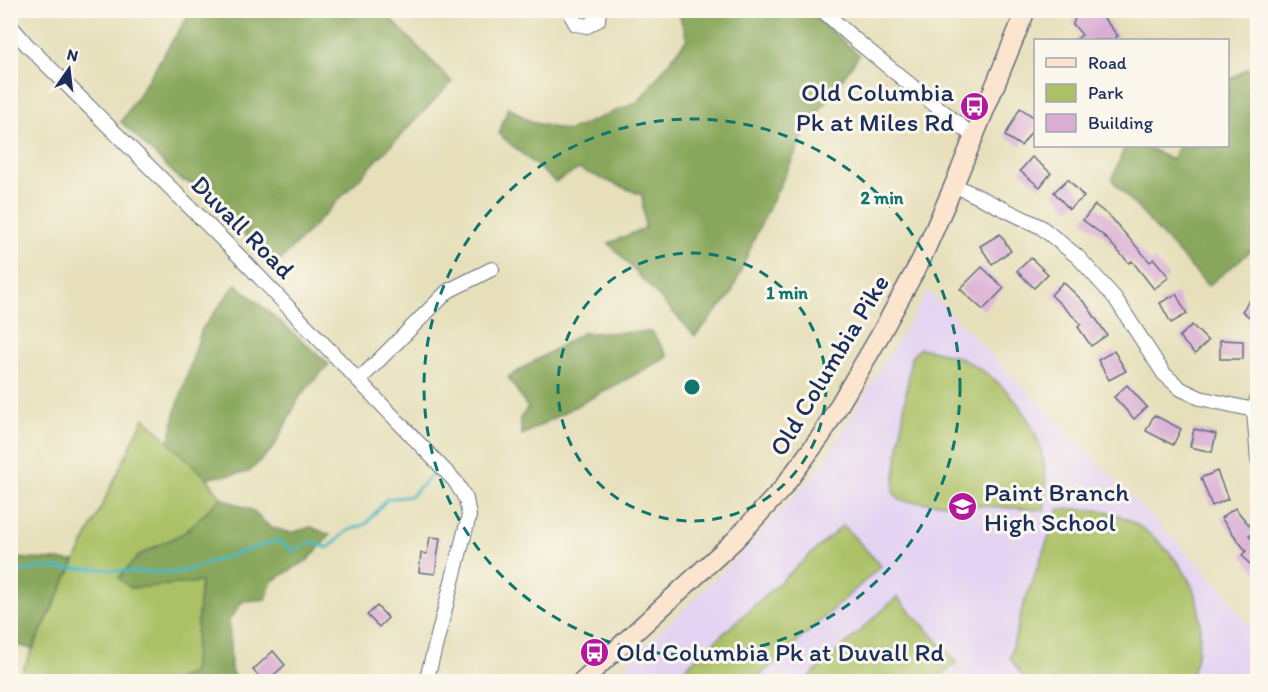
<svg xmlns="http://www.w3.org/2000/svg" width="1268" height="692" viewBox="0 0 1268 692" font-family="Itim,sans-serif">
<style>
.built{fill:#e4d3f2}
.green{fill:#acc166;stroke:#647862;stroke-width:1.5}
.forest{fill:#89a75b;stroke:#526b5c;stroke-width:1.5}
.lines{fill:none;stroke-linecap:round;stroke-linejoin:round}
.stream{stroke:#4ab9c2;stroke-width:3}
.building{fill:#daaed4}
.minor-casing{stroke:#626d7e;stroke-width:16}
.secondary-casing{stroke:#626d7e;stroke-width:21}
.minor{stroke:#fff;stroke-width:14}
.secondary{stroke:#fce5cf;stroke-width:18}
.ring{fill:none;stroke:#0f766e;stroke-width:3;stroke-dasharray:10 8}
.labels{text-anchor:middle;stroke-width:6;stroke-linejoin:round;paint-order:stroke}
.poi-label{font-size:26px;fill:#1b2f5e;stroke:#fbf7ec;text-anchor:start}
.street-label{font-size:26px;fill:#1b2f5e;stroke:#fbf7ec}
.centre{fill:#0f766e;stroke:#fbf7ec;stroke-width:3}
.ring-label{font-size:18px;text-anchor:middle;font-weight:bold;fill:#0f766e;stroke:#fbf7ec;stroke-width:6;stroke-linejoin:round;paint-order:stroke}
</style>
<rect width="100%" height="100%" fill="#fbf7ec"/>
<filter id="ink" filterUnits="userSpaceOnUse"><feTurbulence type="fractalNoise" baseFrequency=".0167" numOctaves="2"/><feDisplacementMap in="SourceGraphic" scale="12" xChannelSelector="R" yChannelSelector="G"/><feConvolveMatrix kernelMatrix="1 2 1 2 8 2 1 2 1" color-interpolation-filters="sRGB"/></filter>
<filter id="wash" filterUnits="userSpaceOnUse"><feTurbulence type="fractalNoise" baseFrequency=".008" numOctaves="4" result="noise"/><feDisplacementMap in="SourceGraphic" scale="24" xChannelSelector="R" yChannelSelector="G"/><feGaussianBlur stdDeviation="1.35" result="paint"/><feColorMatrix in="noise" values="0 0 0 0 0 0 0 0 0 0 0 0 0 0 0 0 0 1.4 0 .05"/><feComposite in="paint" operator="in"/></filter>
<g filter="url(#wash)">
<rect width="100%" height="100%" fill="#e6dfba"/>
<path class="built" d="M928,291L1225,591L1257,639V681L607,682L749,546L820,468Z"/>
<g class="green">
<path d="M920,348C934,351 947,353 960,358C973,364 985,372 996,381C1034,414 1052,459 1044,510L901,501L893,492L911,357Z"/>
<path d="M144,418L207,478L221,498L184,533L139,555L131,588L201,582L193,673L170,681L17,682Z"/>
<path d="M1059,509C1074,510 1091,508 1105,511C1146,521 1189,564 1198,605C1203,630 1199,658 1189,681H1026L1010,658L1022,609Z"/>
<path d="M843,525L881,566L754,681H671Z"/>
<path d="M897,597L957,662L936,681H805Z"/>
</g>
<g class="forest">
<path d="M188,11H383L452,82L272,269L210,191L180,179L121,122L190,13Z"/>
<path d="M678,11H809L859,55L808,127L756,235L730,296L695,336L609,243L645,228L642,195L579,169L555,182L499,134L508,107L531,122L568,131L638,102L687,39Z"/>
<path d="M1248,68L1257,77V246L1208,286L1112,180L1125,146H1146L1172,160L1178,146H1228V81Z"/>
<path d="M236,284L329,364L300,396L274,447L249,472L207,478L169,443L176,410L202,329Z"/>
<path d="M652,332L668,357L522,435L520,418L528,408L508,377L582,333Z"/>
<path d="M221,498L251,510L270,527L291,533L311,527L330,535L308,560L272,581L266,599L243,601L229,620L231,671L237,681H178L179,678L193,673L201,582L130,588L119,578L139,555L184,533Z"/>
<path d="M11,558L75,561L32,649L11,644Z"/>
</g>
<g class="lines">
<path class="stream" d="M10,573L39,568L97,569L134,572H180L278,540L293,551L312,542L328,548L347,531L366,524L387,499L411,496L431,476"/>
</g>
<g id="blocks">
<g class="building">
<path d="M1078,10H1109L1102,16L1118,36L1113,40H1075L1082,35L1073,24Z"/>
<path d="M1020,108L1035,118V127L1021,146L1005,136Z"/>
<path d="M1032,157L1051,173L1040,187L1020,171Z"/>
<path d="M1068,179L1084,197L1069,209L1054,192Z"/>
<path d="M1095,205L1113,219V220L1150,262L1154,259L1169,277L1154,289L1132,261L1129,263L1104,236L1083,220Z"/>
<path d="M1000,234L1011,251L992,264L980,246Z"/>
<path d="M1031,258L1048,274L1034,288L1017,271Z"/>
<path d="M982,267L1004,288L983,310L960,289Z"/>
<path d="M1063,282L1086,304L1107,335L1091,346L1078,327L1081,324L1051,295Z"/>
<path d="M1257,290V323L1242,311Z"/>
<path d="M1176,294L1187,314L1171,323L1160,303Z"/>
<path d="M1192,325L1208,341L1195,354L1179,337Z"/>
<path d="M1220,340L1243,341V359H1220Z"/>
<path d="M1114,351L1126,371L1109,380L1098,360Z"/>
<path d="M1127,385L1147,407L1134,419L1114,397Z"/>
<path d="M1154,415L1181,429L1173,445L1146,431Z"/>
<path d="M1194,429L1216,434L1212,452L1190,447Z"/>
<path d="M1217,471L1228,499L1212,506L1201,478Z"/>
<path d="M1235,508L1254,531L1249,535L1257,546V573L1242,555L1246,551L1221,518Z"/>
<path d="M430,537L440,538L435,574L419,572L421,553L427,554Z"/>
<path d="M377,606L388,618L379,627L367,615Z"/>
<path d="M273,651L285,665L267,681H263L253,670Z"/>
</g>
</g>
</g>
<g filter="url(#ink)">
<use href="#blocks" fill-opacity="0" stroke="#626d7e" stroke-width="1.5"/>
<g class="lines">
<defs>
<g id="minor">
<path d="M572,10V17L576,24L587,26L598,20L599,10"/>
<path d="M822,10L852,37L974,137"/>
<path d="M10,25L27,45L246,263L455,481L466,499L469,516L426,682"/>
<path d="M954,185L1041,227L1078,257L1115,298L1164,374L1181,389L1200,398L1254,410"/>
<path d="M359,380L448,291L492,269"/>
<path d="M1258,396L1254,410L1258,460"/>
</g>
<path id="secondary" d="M581,682L735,540L782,489L821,436L879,337L921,260L954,185L1026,10"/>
</defs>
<use href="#minor" class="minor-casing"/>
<use href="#secondary" class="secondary-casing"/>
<use href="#minor" class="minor"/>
<use href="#secondary" class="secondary"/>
</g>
</g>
<g class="ring">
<circle cx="692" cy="387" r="134"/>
<circle cx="692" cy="387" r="268"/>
</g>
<defs>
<symbol id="bus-disc" viewBox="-11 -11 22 22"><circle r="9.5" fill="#b5179e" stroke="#fbf7ec"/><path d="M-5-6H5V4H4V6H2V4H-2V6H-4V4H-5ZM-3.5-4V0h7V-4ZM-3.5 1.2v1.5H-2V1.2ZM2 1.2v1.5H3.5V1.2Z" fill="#fff"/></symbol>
<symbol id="school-disc" viewBox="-11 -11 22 22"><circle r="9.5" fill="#b5179e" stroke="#fbf7ec"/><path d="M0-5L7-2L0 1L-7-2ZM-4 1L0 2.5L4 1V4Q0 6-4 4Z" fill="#fff"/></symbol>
</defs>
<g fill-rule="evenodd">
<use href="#bus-disc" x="958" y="90" width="33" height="33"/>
<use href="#school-disc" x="946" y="490" width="33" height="33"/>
<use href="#bus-disc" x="578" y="636" width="33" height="33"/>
</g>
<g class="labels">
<g class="poi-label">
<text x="954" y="101" text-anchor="end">Old Columbia<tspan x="954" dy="30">Pk at Miles Rd</tspan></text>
<text x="984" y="501">Paint Branch<tspan x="984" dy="30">High School</tspan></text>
<text x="616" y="661">Old Columbia Pk at Duvall Rd</text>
</g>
<g class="street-label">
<text transform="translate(243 227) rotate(45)" y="9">Duvall Road</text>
<text transform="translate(829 365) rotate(-59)" y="9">Old Columbia Pike</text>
</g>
</g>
<circle cx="692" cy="387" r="9" class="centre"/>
<g class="ring-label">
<text x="882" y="204">2 min</text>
<text x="787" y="299">1 min</text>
</g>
<rect width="1268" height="692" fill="none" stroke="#fbf7ec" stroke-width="36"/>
<rect x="1034" y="39" width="195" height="108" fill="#fbf7ec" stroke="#a1a7b3" stroke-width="1.5"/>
<rect x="1046" y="58" width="30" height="9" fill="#fce5cf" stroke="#a1a7b3" stroke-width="1.5"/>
<text x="1088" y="69" font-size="18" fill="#1b2f5e">Road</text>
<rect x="1046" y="84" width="30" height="18" fill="#acc166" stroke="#a1a7b3" stroke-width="1.5"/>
<text x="1088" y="99" font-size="18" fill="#1b2f5e">Park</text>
<rect x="1046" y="114" width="30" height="18" fill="#daaed4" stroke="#a1a7b3" stroke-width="1.5"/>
<text x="1088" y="129" font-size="18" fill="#1b2f5e">Building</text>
<g transform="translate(69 69) rotate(14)" stroke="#fbf7ec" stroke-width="4.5" paint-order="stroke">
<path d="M0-4.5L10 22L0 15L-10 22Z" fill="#1b2f5e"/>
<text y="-9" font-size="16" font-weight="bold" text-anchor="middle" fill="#1b2f5e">N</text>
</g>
</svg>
